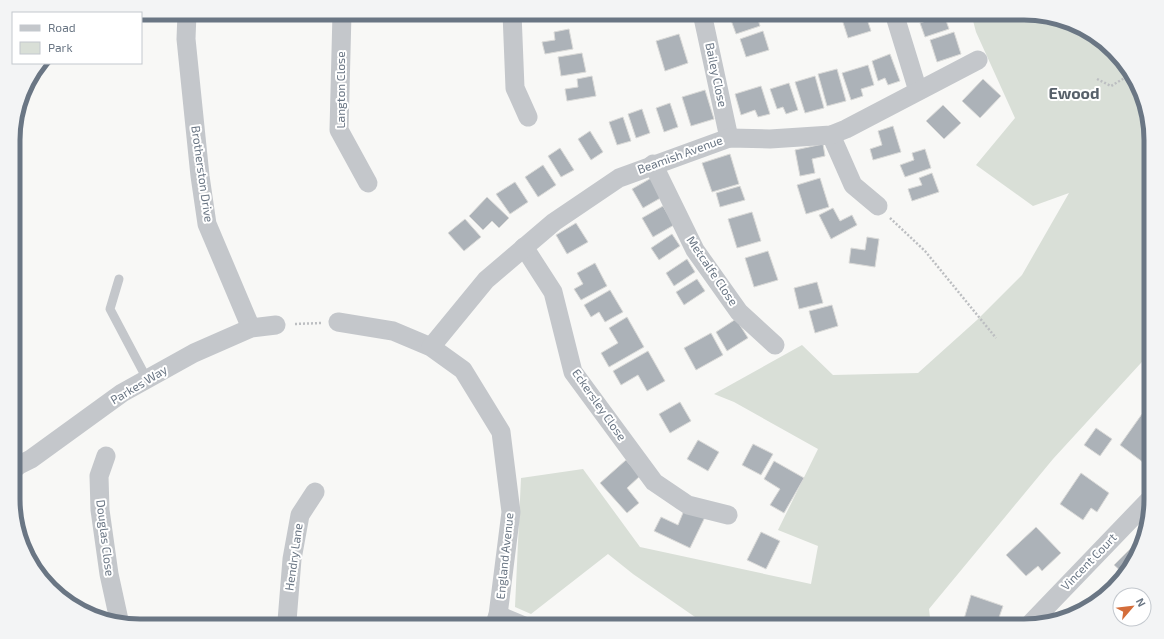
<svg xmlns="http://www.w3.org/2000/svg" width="1164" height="639" viewBox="0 0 1164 639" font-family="'Exo 2',sans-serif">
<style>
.green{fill:#d9dfd7}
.building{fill:#acb2b8;stroke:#dadad8}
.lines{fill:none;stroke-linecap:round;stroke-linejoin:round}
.path{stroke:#bcbec1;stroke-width:2.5;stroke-dasharray:2 2;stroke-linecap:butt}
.lane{stroke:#c4c7cb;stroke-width:9}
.street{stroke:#c4c7cb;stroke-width:19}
.labels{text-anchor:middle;stroke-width:4;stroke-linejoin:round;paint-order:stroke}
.street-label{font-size:12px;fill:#6a7684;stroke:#fff}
.district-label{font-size:16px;font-weight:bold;fill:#57606a;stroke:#fff}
.rim{fill:none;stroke:#6a7684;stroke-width:5}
</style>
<rect width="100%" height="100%" fill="#f8f8f6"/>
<path class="green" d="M971,13H1024L1087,30L1130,70L1151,131V352L1053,459L929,609L931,626H708L633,574L608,554L531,614L515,607L521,478L583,469L640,547L811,584L818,546L778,530L818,449L734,402L714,394L802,345L833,375L918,373L977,320L1022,275L1069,193L1033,206L976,165L1015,118L976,32Z"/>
<g class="building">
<path d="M653,13H679V14L656,21Z"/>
<path d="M752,13H756L760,26L736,34L731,20Z"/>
<path d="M840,13H865L871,31L848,38Z"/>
<path d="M944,15L949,29L925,37L920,23Z"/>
<path d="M569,29L573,49L545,54L542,42L555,40L554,32Z"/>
<path d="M763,31L769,50L746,57L740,39Z"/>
<path d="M954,32L961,54L937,62L930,40Z"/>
<path d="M679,34L688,63L665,71L656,41Z"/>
<path d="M582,53L586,72L561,76L558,57Z"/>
<path d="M890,54L900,81L888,85L885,78L878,81L872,61Z"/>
<path d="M868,65L874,85L861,89L863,96L851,100L842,73Z"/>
<path d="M837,69L846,101L827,106L818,74Z"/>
<path d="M592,76L596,96L567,101L565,89L578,87L577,79Z"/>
<path d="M815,76L824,108L805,113L795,82Z"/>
<path d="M983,79L1001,96L980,118L962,101Z"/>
<path d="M789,83L798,110L786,114L783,107L777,109L770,89Z"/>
<path d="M761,86L770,114L758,117L755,110L741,115L735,94Z"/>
<path d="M705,90L714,119L691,126L682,97Z"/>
<path d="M670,103L678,127L664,132L656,108Z"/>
<path d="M943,105L961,123L944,139L926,121Z"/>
<path d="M642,109L650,133L636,138L628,114Z"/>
<path d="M623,117L631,141L617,145L609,122Z"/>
<path d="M893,126L901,152L873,160L870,149L882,145L878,131Z"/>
<path d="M590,131L603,152L591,160L578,139Z"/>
<path d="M823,144L825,156L812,159L815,173L800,176L795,150Z"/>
<path d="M560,148L574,170L561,177L548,156Z"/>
<path d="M925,149L931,168L905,177L900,165L914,160L912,153Z"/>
<path d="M730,154L739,184L712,192L702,163Z"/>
<path d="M543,165L556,185L538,197L525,177Z"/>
<path d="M932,173L939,192L912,201L908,189L922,185L919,178Z"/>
<path d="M653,177L664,196L643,208L632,189Z"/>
<path d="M820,178L829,207L806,214L797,185Z"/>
<path d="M515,182L528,202L510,214L496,194Z"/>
<path d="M740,186L745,200L720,207L716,193Z"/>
<path d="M487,197L509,218L499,228L492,221L483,230L469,216Z"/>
<path d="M663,206L674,225L653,237L642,218Z"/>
<path d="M833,208L840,221L852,215L857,225L831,239L819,215Z"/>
<path d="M752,212L761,241L737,248L728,219Z"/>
<path d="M465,219L481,237L464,251L448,233Z"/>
<path d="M576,223L588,242L567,254L556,235Z"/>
<path d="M672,234L680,246L659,260L651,248Z"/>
<path d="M867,237L879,239L875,267L849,263L851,248L865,250Z"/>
<path d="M768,251L778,280L754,287L745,258Z"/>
<path d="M687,259L695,272L674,286L666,273Z"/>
<path d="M595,263L607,286L581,300L574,289L583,284L577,273Z"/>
<path d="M697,279L705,291L684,305L676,292Z"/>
<path d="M817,282L823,303L799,309L794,288Z"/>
<path d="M610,290L623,312L605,322L599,312L591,317L584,305Z"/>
<path d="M832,305L838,326L815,333L809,311Z"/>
<path d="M627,317L644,347L609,367L601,353L618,343L609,328Z"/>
<path d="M736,319L748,338L727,351L716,332Z"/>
<path d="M711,333L723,355L696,370L684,348Z"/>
<path d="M648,351L665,381L647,391L638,375L621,385L613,371Z"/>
<path d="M680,402L691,421L670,433L659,414Z"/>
<path d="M1142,414L1151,420V454L1144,463L1120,445Z"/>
<path d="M1096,428L1112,439L1100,456L1084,445Z"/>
<path d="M698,440L719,452L708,471L687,459Z"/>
<path d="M753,444L773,454L761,475L742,465Z"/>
<path d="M626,460L640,476L627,488L639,503L627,513L600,483Z"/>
<path d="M774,461L804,478L784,513L770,505L780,489L764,479Z"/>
<path d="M1081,473L1109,493L1097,512L1091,508L1083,520L1060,504Z"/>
<path d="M685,508L705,517L690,548L654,531L661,517L678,525Z"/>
<path d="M1036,527L1061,553L1042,571L1038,566L1026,576L1006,555Z"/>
<path d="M761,532L780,541L766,569L747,560Z"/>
<path d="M1131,548L1137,554L1134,562L1123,573L1114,565Z"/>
<path d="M971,595L1003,606L996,626H962Z"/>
</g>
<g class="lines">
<g class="path">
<path d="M1097,79L1111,86L1128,76L1129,68"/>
<path d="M890,218L925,251L996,338"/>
<path d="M295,324L321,323"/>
</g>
<path class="lane" d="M119,279L110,309L147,379"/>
<g class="street">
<path d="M187,13L186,39L200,176L207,224L251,328"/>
<path d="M342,13L339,130L368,183"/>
<path d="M512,13L515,88L528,117"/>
<path d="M702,13L729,138"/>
<path d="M894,13L918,91"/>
<path d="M831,135L853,185L878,206"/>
<path d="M653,164L695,250L739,312L775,345"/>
<path d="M524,247L553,292L573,372L654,482L688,505L728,515"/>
<path d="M338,322L393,331L431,347L463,370L501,432L511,512L498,615L494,626"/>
<path d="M431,347L486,280L554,222L619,178L729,138L770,139L831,135L846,129L978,60"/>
<path d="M106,456L99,476L100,510L109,574L119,620"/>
<path d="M14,469L19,465L31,459L122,393L194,353L251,328L276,325"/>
<path d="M498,615L524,626"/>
<path d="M289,626L287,621L292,559L300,515L315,492"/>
<path d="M1028,626L1151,498"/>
</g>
</g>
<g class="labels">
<g class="street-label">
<text transform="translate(716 75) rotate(78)" y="4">Bailey Close</text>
<text transform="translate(341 90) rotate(-90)" y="4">Langton Close</text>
<text transform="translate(680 155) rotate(-20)" y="4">Beamish Avenue</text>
<text transform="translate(202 174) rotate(82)" y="4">Brotherston Drive</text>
<text transform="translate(712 271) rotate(56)" y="4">Metcalfe Close</text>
<text transform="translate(139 385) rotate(-31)" y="4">Parkes Way</text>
<text transform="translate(599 405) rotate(55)" y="4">Eckersley Close</text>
<text transform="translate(105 538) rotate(83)" y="4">Douglas Close</text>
<text transform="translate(505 556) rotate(-84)" y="4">England Avenue</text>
<text transform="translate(294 557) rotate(-82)" y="4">Hendry Lane</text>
<text transform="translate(1089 562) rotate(-46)" y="4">Vincent Court</text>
</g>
<g class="district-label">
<text x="1074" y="99">Ewood</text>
</g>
</g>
<path d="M0 0H1164V639H0ZM140 20H1024A120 120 0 0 1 1144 140V499A120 120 0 0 1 1024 619H140A120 120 0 0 1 20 499V140A120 120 0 0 1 140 20Z" fill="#f3f4f5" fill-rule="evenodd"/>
<path class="rim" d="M140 20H1024A120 120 0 0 1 1144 140V499A120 120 0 0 1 1024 619H140A120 120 0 0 1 20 499V140A120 120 0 0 1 140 20Z"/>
<rect x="12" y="12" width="130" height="52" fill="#ffffff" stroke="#c3c8ce"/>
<rect x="20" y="25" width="20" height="6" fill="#c4c7cb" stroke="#c3c8ce"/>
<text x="48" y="32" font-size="12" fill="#6a7684">Road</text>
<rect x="20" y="42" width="20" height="12" fill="#d9dfd7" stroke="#c3c8ce"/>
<text x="48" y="52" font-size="12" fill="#6a7684">Park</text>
<g transform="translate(1132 607) rotate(62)"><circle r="19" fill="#ffffff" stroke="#c3c8ce"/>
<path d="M0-3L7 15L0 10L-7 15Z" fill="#d46d3a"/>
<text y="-6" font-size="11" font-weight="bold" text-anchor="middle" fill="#6a7684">N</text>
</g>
</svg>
